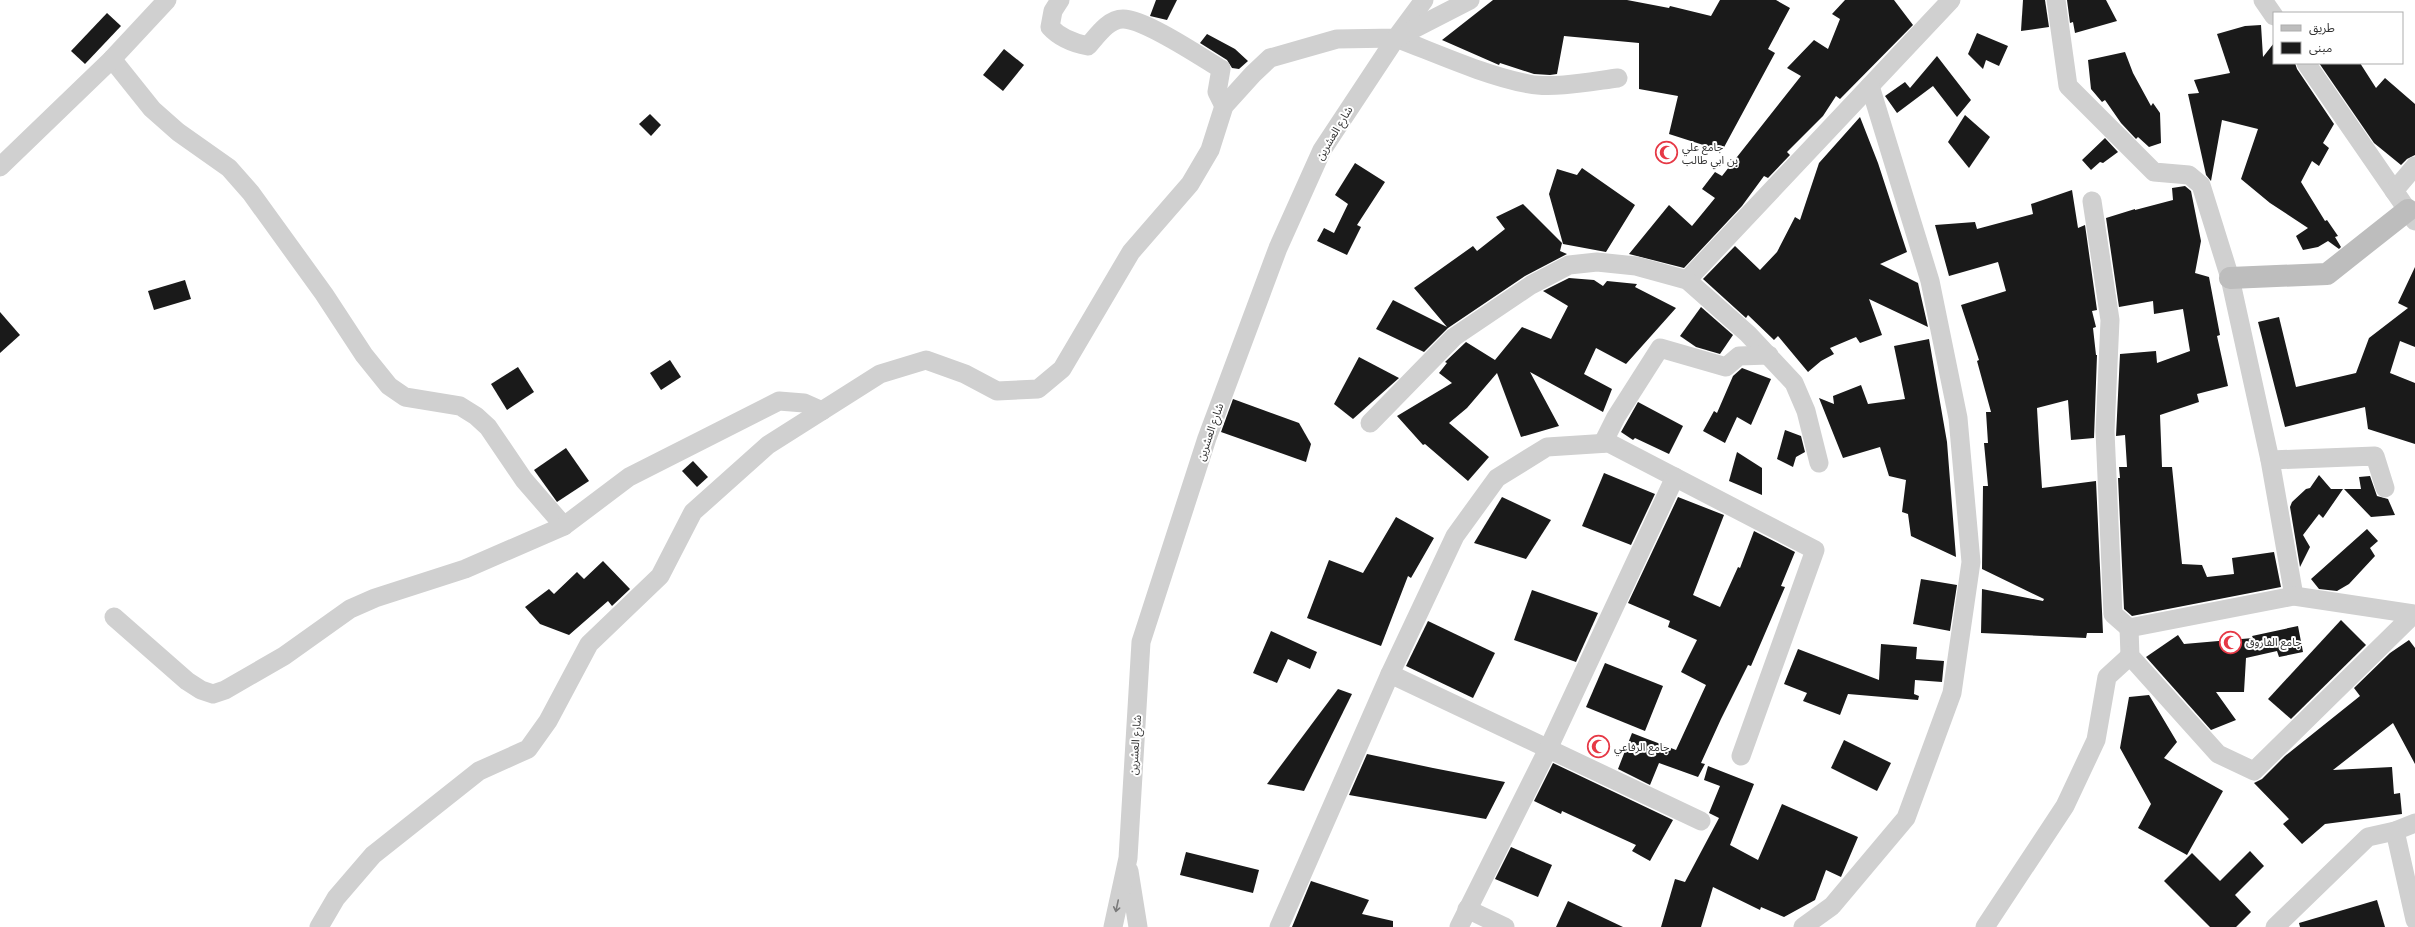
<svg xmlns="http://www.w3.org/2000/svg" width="2415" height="927" viewBox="0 0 2415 927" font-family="Poppins,'Noto Sans Arabic',sans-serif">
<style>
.building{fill:#1a1a1a}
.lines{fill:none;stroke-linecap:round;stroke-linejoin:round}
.street{stroke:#d0d0d0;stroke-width:19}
.secondary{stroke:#bdbdbd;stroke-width:22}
.oneway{stroke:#7a7a7a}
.labels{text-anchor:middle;stroke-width:4;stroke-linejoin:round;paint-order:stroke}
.street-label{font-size:11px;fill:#333;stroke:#fff}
.poi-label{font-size:11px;fill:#333;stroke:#fff;text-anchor:start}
</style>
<rect width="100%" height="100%" fill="#fff"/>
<g class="building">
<path d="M1156,0H1177L1167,20L1150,16Z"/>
<path d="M1493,0H1627L1669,8L1670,6L1711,16L1720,0H1776L1790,8L1768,49L1775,53L1722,151L1669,134L1678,96L1639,89V43L1564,36L1557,74L1550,75L1534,74L1500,63L1499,65L1442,40Z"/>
<path d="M1845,0H1894L1913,25L1840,99L1836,96L1823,116L1787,152L1790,155L1768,178L1764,176L1742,206L1684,268L1629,254L1669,205L1692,226L1715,198L1702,189L1715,172L1722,176L1801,76L1787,68L1814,40L1828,49L1840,19L1832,14Z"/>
<path d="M2023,0H2045L2049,27L2021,31Z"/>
<path d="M2067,0H2106L2117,21L2075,33L2073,22L2070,23Z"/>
<path d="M107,13L121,26L85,64L71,51Z"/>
<path d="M2261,25L2263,57L2274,43V63H2295L2297,69L2334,124L2323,143L2329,148L2319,166L2312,161L2301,182L2325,221L2327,220L2338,236L2335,237L2341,247L2339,249L2328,241L2318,247L2303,250L2296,236L2308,228L2270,203L2241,179L2258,129L2222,120L2211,181L2206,175L2188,94L2199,93L2194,80L2230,73L2217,34L2245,26Z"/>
<path d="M1977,33L2008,46L1999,66L1986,60L1983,69L1968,54Z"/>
<path d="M1207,34L1235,49L1248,61L1239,69L1232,68L1227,60L1200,43Z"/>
<path d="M1004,49L1024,65L1003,91L983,75Z"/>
<path d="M2125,52L2133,73L2151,106L2153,103L2160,113L2161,143L2149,147L2138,137L2136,139L2121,123L2105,100L2102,102L2091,89L2088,60Z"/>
<path d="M1937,56L1971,100L1957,117L1933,86L1897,113L1885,96L1905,82L1910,88Z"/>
<path d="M2319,63H2360L2376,88L2385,78L2415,104V155L2407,159L2401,165L2374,143Z"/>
<path d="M650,114L661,125L651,136L639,124Z"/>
<path d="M1965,115L1990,137L1969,168L1948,142Z"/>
<path d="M1860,117L1878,163L1907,252L1880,264L1918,283L1928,327L1869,299L1882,335L1860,343L1856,337L1830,348L1834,354L1821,361L1808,372L1778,336L1774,340L1748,315L1746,318L1703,279L1735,246L1760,270L1777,252L1795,217L1800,220L1819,163Z"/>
<path d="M2105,138L2118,152L2103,163L2100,162L2091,170L2082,160Z"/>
<path d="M1355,163L1385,182L1357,225L1361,227L1347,255L1317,241L1324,228L1334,233L1348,204L1335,195Z"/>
<path d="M1582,168L1635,205L1606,252L1563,244L1549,194L1557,169L1577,175Z"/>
<path d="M2185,186L2191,191L2201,241L2195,273L2209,277L2220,335L2217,336L2228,386L2197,394L2199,402L2160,415L2162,467H2172L2182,564L2202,565L2207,577L2234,574L2232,558L2274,552L2281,587L2132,616L2124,609L2118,478H2120L2119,467H2127L2125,435L2116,436L2120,354L2156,351L2157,363L2190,351L2183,309L2154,314L2153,301L2119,307L2106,218L2135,209V210L2173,200L2172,188Z"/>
<path d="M2072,190L2078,228L2085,225L2097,310L2092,311L2096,327L2093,328L2096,355H2097L2094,438L2071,440L2068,400L2037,408L2039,443L2042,488L2096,481L2103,633H2087L2086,638L1981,633L1982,589L2043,601L2044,599L1982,569L1983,486H1988L1984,443H1988L1986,412H1991L1977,361L1979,360L1961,305L2006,291L1998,262L1949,276L1935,225L1975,222L1977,229L2033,214L2031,204Z"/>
<path d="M1523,204L1562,243L1560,251L1567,254L1525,276L1448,328L1424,352L1376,329L1393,300L1447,327L1414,288L1473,246L1477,251L1505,229L1496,217Z"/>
<path d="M2415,267V347L2400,341L2390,373L2415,383V444L2368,429L2365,407L2285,427L2258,322L2279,317L2296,387L2356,373L2369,338L2408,308L2398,303Z"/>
<path d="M1569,278L1594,280L1603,286L1607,281L1637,284L1635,287L1676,308L1626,364L1596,348L1584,374L1612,389L1603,412L1530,372L1559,426L1521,437L1497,373L1467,408L1449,423L1489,457L1468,481L1425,444L1423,445L1397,416L1452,383L1439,373L1447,363L1445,362L1466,342L1495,360L1522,327L1551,339L1568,306L1543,291Z"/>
<path d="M185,280L191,299L154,310L148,291Z"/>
<path d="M1701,307L1733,335L1720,354L1696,347L1680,336Z"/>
<path d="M0,312L20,335L0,353Z"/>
<path d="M1929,339L1947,442L1956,557L1911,536L1908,514L1902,512L1906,480L1889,476L1880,447L1843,458L1819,398L1834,404L1833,396L1861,385L1868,404L1905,399L1894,346Z"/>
<path d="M1359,357L1399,378L1353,419L1334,404Z"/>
<path d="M670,360L681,377L661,390L650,373Z"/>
<path d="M518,367L534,392L507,410L491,384Z"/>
<path d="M1742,368L1771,379L1751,425L1737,417L1725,443L1703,431L1714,411L1717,413L1733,376Z"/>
<path d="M1233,399L1299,423L1311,444L1306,462L1221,432Z"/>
<path d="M1638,402L1683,426L1669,454L1635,438L1633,440L1621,432Z"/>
<path d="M1785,430L1801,436L1805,452L1796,457L1793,467L1777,459Z"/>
<path d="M566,448L589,481L557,502L534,470Z"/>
<path d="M1737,452L1762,468V495L1729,481Z"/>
<path d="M693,461L708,477L697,487L682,471Z"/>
<path d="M1604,473L1655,494L1631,545L1582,526Z"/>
<path d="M2319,475L2331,489H2343L2323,518L2319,514L2303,535L2310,547L2300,567L2290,507L2292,502L2306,489L2310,488Z"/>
<path d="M2370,476L2377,496L2388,499L2395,515L2371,517L2344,489H2361L2359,477Z"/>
<path d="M1502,497L1551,520L1526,559L1474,543Z"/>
<path d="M1678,497L1724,515L1693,595L1720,607L1738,567L1740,568L1754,531L1795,552L1781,586L1785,587L1751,666L1748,665L1721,719L1701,763L1705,764L1698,777L1659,763L1650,785L1618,769L1632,733L1676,750L1706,685L1681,672L1697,640L1668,627L1670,621L1628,603Z"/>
<path d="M1396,517L1434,538L1411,578L1408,576L1381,646L1307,618L1329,560L1363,573Z"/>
<path d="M2367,529L2378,541L2370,548L2375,556L2349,584L2337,591L2319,589L2311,579Z"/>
<path d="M603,561L630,589L612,606L608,601L569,635L540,624L525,607L549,589L554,594L577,572L584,579Z"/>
<path d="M1921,579L1957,585L1950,631L1913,624Z"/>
<path d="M1532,590L1598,613L1576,662L1514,640Z"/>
<path d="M2341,620L2366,645L2291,719L2268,699Z"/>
<path d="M1428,621L1495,653L1473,698L1406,666Z"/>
<path d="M2298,626L2303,652L2279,657L2277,651L2246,658L2244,692H2216L2236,720L2211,730L2146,657L2178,635L2184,644L2253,638L2252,636Z"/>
<path d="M1271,631L1317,652L1310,669L1288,659L1277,683L1253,673Z"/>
<path d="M2409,640L2415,648V764L2393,723L2333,770L2392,767L2394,794L2400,793L2402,814L2325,824L2302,844L2283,824L2289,819L2254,783L2262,779L2285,756L2360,696L2354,688L2390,653Z"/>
<path d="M1881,644L1917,647L1916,659L1944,661L1942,682L1915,680L1914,694L1919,696L1918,700L1848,694L1840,715L1803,701L1807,693L1784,684L1798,649L1879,680Z"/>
<path d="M1605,663L1663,686L1645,731L1586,707Z"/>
<path d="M1338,689L1352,694L1304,791L1267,784Z"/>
<path d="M2149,695L2177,742L2164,758L2223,791L2187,855L2138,828L2151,804L2120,748L2129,697Z"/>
<path d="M1844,740L1891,763L1877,791L1831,768Z"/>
<path d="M1367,754L1433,768L1505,782L1486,819L1349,795Z"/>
<path d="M1553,763L1673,820L1650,861L1632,851L1636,845L1562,811L1561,814L1534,801Z"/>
<path d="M1708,766L1754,784L1730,845L1758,860L1782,804L1858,837L1841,877L1826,870L1815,900L1784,917L1761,907L1760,910L1713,887L1701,927H1661L1675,879L1685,882L1719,818L1709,813L1720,786L1704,780Z"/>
<path d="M1511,847L1552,865L1538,897L1495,879Z"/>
<path d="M2250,851L2264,866L2235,895L2251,912L2236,927H2210L2164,881L2192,853L2220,881Z"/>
<path d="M1186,852L1259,870L1253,893L1180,875Z"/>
<path d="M1311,881L1369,900L1362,914L1393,921V927H1292Z"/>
<path d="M2377,900L2385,927H2300L2299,923Z"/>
<path d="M1568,901L1623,927H1556Z"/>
</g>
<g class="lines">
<g class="street">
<path d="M1060,0L1053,11L1050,27C1060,38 1073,43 1088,46C1097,36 1108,19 1123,19C1145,19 1201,57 1221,69L1217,92L1224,106"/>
<path d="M2056,0L2068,86L2154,172L2189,175L2201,185L2230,278L2270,460L2294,596"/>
<path d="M2263,0L2274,16"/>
<path d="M1396,38C1438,54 1486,76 1529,84C1553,89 1594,81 1618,78"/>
<path d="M112,59L152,109L178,132L229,168L251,193L324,294L364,355L389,386L405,397L460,406L476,416L488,427L524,480L564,526"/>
<path d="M2306,63L2415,221"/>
<path d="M0,167L112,59L167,0"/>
<path d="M2394,191L2415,166"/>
<path d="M2092,201L2110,320L2105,431L2113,614L2129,628"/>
<path d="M1687,280L1951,0"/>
<path d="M1370,423L1454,337L1531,285L1569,265L1597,262L1636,266L1687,280L1748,334L1794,383L1806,411L1819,463"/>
<path d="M1603,443L1616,417L1660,348L1726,367L1739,356L1769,355"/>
<path d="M2270,460L2375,456L2385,488"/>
<path d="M2414,614L2254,771L2218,754L2130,656L2129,628L2294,596L2414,614L2415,615"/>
<path d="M114,617L187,681L201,690L213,694L225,690L284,656L350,609L375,598L465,569L564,526L629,477L779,401L804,403L822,411"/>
<path d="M1390,674L1701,821"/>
<path d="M2395,831L2415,920"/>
<path d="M1129,871L1138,927"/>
<path d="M1467,909L1505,927"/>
<path d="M319,927L336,898L373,855L479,771L528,749L548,721L589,644L660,576L693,512L768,445L880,374L926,360L965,374L997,391L1038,389L1062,369L1131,252L1190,184L1210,150L1224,106L1253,74L1270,58L1337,39L1396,38L1424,0"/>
<path d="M1113,927L1128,858L1141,642L1207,438L1278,248L1322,150L1396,38L1470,0"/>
<path d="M1279,927L1390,674L1455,536L1497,478L1547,447L1609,443L1815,550L1741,756"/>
<path d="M1459,927L1548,749L1675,477"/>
<path d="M1803,927L1832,906L1906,818L1952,693L1971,562L1958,418L1930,281L1870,86"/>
<path d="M1985,927L2065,806L2096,740L2107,677L2130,656"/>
<path d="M2275,927L2368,837L2395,831L2415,823"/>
</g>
<path class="secondary" d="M2230,278L2327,274L2408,210"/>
</g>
<defs><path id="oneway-shaft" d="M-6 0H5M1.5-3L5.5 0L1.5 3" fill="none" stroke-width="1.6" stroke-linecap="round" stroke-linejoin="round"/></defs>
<use class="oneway" href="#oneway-shaft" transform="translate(1117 906) rotate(102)"/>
<defs>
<symbol id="mosque-ring" viewBox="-11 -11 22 22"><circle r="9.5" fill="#fff" stroke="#e63946" stroke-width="1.5"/><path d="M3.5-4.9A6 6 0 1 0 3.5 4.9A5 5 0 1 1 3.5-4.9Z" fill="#e63946"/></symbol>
</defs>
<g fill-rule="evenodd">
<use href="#mosque-ring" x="1654" y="140" width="25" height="25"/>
<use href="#mosque-ring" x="2218" y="630" width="25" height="25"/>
<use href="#mosque-ring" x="1586" y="734" width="25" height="25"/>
</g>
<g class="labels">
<g class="street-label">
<text transform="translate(1334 133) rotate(-59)" y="4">شارع العشرين</text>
<text transform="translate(1210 432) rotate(-71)" y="4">شارع العشرين</text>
<text transform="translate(1135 745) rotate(-86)" y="4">شارع العشرين</text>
</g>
<g class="poi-label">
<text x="1682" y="151">جامع علي<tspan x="1682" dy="13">بن ابي طالب</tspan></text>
<text x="2246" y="646">جامع الفاروق</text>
<text x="1614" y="751">جامع الرفاعي</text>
</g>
</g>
<rect x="2273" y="12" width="130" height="52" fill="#ffffff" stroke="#adadad"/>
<rect x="2281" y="25" width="20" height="6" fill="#bdbdbd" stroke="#adadad"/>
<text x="2309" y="32" font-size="12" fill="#333333">طريق</text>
<rect x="2281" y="42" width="20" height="12" fill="#1a1a1a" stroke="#adadad"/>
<text x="2309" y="52" font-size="12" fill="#333333">مبنى</text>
</svg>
